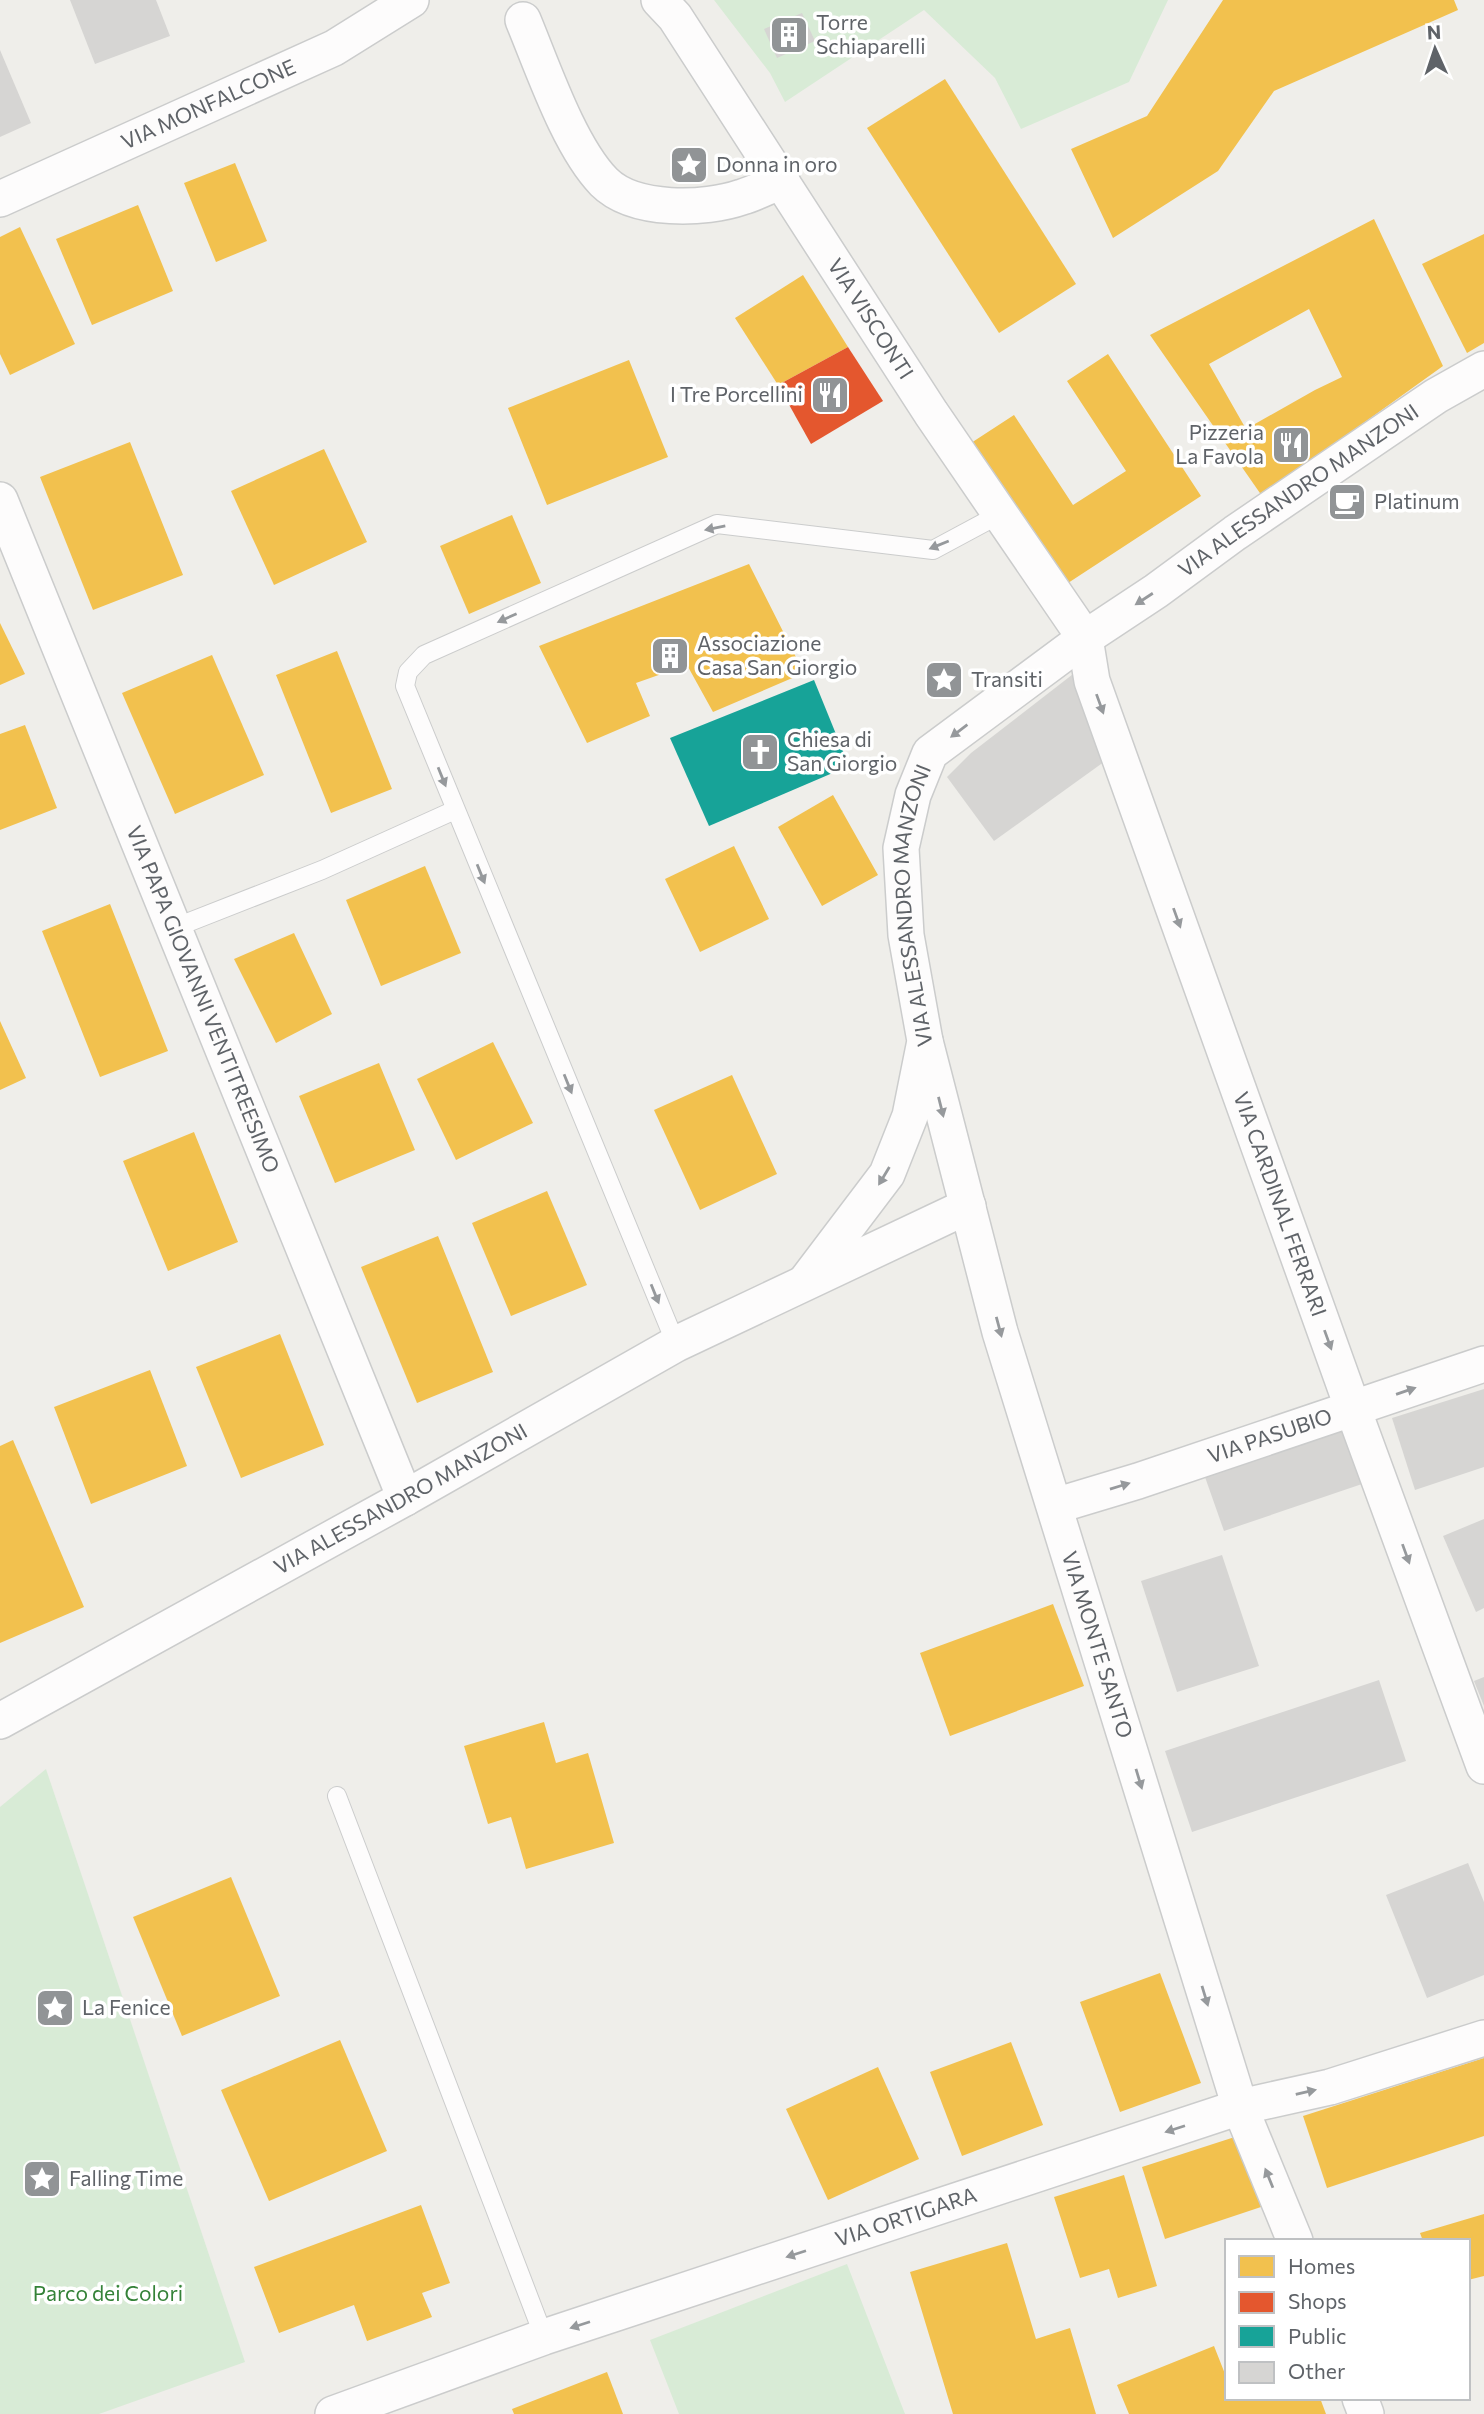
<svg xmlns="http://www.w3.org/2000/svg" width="1484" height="2414" viewBox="0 0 1484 2414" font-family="Commissioner,sans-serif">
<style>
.green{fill:#d8ebd6}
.homes{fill:#f2c14e;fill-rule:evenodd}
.shops{fill:#e4572e}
.public{fill:#17a398}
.building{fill:#d6d5d3}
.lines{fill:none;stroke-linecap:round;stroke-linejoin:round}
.service-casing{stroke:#cbcccc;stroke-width:20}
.minor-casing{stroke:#cbcccc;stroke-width:38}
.service{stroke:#fdfcfc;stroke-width:18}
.minor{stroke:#fdfcfc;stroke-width:35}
.oneway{fill:#96999c}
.labels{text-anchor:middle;stroke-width:7;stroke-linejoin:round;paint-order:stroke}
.poi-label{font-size:21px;fill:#5f6368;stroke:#fff;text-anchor:start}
.street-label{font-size:21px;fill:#5f6368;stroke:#fff}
.park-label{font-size:21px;fill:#348238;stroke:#fff}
</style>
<rect width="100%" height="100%" fill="#efeeea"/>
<g class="green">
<path d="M714,0H1168L1129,82L1021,129L995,78L924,10L785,102L770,73Z"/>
<path d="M46,1769L245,2362L99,2414H0V1807Z"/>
<path d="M847,2264L905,2414H679L650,2340Z"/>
</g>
<g class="homes">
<path d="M1223,0H1454L1458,10L1274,91L1218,171L1113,238L1071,149L1147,116Z"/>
<path d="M945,79L1076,284L999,333L867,128Z"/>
<path d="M235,163L267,241L216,262L184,183Z"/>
<path d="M138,205L173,291L92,325L56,239Z"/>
<path d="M1374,219L1443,366L1262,496L1150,335ZM1309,309L1342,377L1315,390L1246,429L1209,364Z"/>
<path d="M20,227L75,344L10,375L0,354V237Z"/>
<path d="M1484,234V343L1467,353L1422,264Z"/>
<path d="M803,275L848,347L778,385L735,318Z"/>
<path d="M1108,354L1201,496L1065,585L971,443L1014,415L1073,505L1126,471L1067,381Z"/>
<path d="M629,360L668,457L547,505L508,408Z"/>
<path d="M130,442L183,575L93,610L40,477Z"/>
<path d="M324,449L367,542L274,585L231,491Z"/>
<path d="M512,515L541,583L469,614L440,546Z"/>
<path d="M749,564L804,673L713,712L687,665L636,683L650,716L587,743L539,646Z"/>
<path d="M0,623L25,674L0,685Z"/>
<path d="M337,651L392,789L331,813L276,675Z"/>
<path d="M212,655L264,775L175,814L122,693Z"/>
<path d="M25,725L57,808L0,830V734Z"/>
<path d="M833,795L878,875L822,906L778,827Z"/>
<path d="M734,846L769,919L700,952L665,879Z"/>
<path d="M425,866L461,953L381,986L346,900Z"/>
<path d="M110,904L168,1051L100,1077L42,931Z"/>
<path d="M294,933L332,1014L276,1043L234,959Z"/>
<path d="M0,1021L26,1078L0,1090Z"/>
<path d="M493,1042L533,1123L456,1160L417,1079Z"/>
<path d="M379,1063L415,1150L335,1183L299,1096Z"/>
<path d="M732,1075L777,1174L700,1210L654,1110Z"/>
<path d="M194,1132L238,1242L168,1271L123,1161Z"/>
<path d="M547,1191L587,1285L511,1316L472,1223Z"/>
<path d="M438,1236L493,1372L417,1403L361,1267Z"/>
<path d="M280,1334L324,1445L241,1478L196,1367Z"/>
<path d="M150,1370L187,1466L91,1504L54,1407Z"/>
<path d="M13,1440L84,1607L0,1643V1446Z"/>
<path d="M1053,1604L1084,1686L950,1736L920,1653Z"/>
<path d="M544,1722L556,1763L588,1753L614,1843L526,1869L511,1817L488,1824L464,1746Z"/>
<path d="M231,1877L280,1996L182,2036L133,1917Z"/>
<path d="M1160,1973L1201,2083L1120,2112L1080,2002Z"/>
<path d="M340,2040L387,2151L269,2201L221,2090Z"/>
<path d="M1011,2042L1043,2125L962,2156L930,2072Z"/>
<path d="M1484,2058V2136L1327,2188L1303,2116Z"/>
<path d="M878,2067L919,2159L828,2200L786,2109Z"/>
<path d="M1244,2134L1267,2205L1165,2239L1142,2167Z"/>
<path d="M1124,2175L1157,2286L1118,2298L1109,2269L1080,2278L1054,2197Z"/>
<path d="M421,2205L450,2283L422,2293L432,2317L367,2341L354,2305L279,2333L254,2267Z"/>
<path d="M1484,2214V2276L1468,2280V2241H1423L1420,2233Z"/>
<path d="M1007,2243L1036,2339L1070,2328L1096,2414H953L910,2272Z"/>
<path d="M1214,2346L1227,2379V2398H1320L1326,2414H1129L1117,2385Z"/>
<path d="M607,2372L623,2414H514L512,2409Z"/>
</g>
<path class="shops" d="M848,347L883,401L811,444L778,385Z"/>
<path class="public" d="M814,680L849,766L709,826L670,738Z"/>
<g class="building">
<path d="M70,0H156L170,36L95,64Z"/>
<path d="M802,13L815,41L777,58L764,29Z"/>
<path d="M0,50L31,123L0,137Z"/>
<path d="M1077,671L1108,759L994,841L947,777L971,753Z"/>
<path d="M1484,1389V1467L1415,1490L1392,1418Z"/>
<path d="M1343,1429L1362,1484L1224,1531L1205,1477Z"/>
<path d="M1484,1519V1608L1476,1612L1443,1536Z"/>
<path d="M1222,1555L1259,1666L1177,1692L1141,1581Z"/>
<path d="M1484,1677V1706L1474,1681Z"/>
<path d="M1379,1680L1406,1761L1192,1832L1165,1751Z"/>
<path d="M1468,1863L1484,1902V1975L1427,1998L1386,1895Z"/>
</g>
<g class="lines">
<defs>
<g id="service">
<path d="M174,928L322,870L455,810"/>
<path d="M676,1344L405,686L408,672L424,655L717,524L933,550L1000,514"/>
<path d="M337,1796L544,2337"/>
</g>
<g id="minor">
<path id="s1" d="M659,0L675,17L931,413L1085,638L1092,681L1353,1409L1484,1766"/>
<path d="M523,20C543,68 569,146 604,182C634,212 705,210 742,197C756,193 768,186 782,181"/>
<path id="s2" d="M0,199L334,48L411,0"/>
<path id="s3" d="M0,500L405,1498"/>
<path id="s4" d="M925,1041L1000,1332L1240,2107L1295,2241"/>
<path id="s5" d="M806,1281L887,1174L910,1116L925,1041L906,935L901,848L913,795L930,753L1085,638L1156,591L1235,533L1436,396L1484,369"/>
<path id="s6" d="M1055,1506L1138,1481L1484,1364"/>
<path id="s7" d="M0,1721L405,1498L676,1344L968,1206"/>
<path d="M1360,2398L1366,2414"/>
<path id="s8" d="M333,2414L544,2337L1240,2107L1330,2087L1484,2038"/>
</g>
</defs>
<use href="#service" class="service-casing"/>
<use href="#minor" class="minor-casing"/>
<use href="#service" class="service"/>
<use href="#minor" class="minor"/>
</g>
<defs><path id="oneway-solid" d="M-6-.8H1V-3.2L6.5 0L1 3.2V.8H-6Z" transform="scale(1.75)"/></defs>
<g class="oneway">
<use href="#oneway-solid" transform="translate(715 528) rotate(169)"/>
<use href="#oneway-solid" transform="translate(939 545) rotate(158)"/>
<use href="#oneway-solid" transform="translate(1144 599) rotate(147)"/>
<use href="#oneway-solid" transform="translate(507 618) rotate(156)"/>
<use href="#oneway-solid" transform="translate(1100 704) rotate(70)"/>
<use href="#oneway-solid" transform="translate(959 731) rotate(143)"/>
<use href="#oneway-solid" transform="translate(442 777) rotate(68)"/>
<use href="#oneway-solid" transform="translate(481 874) rotate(68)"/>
<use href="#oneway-solid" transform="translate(1177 918) rotate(70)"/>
<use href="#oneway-solid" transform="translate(568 1084) rotate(68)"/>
<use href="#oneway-solid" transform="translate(941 1107) rotate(76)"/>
<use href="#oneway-solid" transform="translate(884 1176) rotate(121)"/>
<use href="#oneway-solid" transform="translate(655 1294) rotate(68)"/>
<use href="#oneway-solid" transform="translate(999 1327) rotate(75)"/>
<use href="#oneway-solid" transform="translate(1328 1340) rotate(70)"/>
<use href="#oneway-solid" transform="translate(1406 1391) rotate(-19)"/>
<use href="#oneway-solid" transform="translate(1120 1486) rotate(-17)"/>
<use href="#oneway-solid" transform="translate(1406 1554) rotate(70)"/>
<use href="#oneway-solid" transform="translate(1139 1779) rotate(73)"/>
<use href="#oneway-solid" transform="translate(1205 1996) rotate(73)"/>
<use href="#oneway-solid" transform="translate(1306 2092) rotate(-13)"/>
<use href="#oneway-solid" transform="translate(1175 2129) rotate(162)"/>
<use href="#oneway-solid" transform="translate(1269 2178) rotate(-112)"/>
<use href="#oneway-solid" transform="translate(796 2254) rotate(162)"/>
<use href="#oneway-solid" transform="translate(580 2325) rotate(162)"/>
</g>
<defs>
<symbol id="building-square" viewBox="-11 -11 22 22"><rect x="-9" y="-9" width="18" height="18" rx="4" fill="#919496" stroke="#fff"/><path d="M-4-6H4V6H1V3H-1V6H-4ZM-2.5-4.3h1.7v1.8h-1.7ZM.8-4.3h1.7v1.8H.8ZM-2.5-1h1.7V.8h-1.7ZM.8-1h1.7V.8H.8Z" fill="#fff"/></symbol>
<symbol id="sight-square" viewBox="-11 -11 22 22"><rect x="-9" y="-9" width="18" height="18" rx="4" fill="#919496" stroke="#fff"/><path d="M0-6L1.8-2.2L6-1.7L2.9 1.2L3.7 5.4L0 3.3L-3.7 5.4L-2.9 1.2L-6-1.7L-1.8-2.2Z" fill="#fff"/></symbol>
<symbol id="restaurant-square" viewBox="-11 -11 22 22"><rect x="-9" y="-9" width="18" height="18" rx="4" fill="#919496" stroke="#fff"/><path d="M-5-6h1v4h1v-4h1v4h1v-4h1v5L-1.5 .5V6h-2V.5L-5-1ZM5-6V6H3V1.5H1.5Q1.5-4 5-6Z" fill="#fff"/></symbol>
<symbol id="cafe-square" viewBox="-11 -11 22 22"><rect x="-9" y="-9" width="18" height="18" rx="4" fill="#919496" stroke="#fff"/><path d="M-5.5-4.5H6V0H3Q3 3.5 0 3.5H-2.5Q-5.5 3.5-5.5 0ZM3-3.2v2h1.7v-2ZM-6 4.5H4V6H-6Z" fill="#fff"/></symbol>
<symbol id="church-square" viewBox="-11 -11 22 22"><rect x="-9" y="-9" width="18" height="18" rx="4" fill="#919496" stroke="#fff"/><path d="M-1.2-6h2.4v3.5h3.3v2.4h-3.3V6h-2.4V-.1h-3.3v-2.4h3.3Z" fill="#fff"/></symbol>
</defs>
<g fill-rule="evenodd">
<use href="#building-square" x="767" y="13" width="44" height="44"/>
<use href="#sight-square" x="667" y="143" width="44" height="44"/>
<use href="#restaurant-square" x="808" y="373" width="44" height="44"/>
<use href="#restaurant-square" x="1269" y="423" width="44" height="44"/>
<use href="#cafe-square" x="1325" y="480" width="44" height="44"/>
<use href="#building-square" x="648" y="634" width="44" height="44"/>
<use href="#sight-square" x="922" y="658" width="44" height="44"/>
<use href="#church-square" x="738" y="730" width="44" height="44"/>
<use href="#sight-square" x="33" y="1986" width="44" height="44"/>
<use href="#sight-square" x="20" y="2157" width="44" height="44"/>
</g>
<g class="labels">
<g class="poi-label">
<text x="816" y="30">Torre<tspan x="816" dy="24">Schiaparelli</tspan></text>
<text x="716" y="172">Donna in oro</text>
<text x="803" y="402" text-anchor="end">I Tre Porcellini</text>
<text x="1264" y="440" text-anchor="end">Pizzeria<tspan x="1264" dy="24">La Favola</tspan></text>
<text x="1374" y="509">Platinum</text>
<text x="697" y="651">Associazione<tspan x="697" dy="24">Casa San Giorgio</tspan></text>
<text x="971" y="687">Transiti</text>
<text x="787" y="747">Chiesa di<tspan x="787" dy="24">San Giorgio</tspan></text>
<text x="82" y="2015">La Fenice</text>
<text x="69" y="2186">Falling Time</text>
</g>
<g class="street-label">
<text dy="7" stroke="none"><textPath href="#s2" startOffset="229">VIA MONFALCONE</textPath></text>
<text dy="7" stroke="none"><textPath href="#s1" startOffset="383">VIA VISCONTI</textPath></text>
<text dy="7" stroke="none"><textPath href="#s5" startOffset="1020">VIA ALESSANDRO MANZONI</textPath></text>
<text dy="7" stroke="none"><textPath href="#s5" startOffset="411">VIA ALESSANDRO MANZONI</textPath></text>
<text dy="7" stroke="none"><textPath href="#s3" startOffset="539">VIA PAPA GIOVANNI VENTITREESIMO</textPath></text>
<text dy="7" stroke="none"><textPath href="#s1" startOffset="1367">VIA CARDINAL FERRARI</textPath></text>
<text dy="7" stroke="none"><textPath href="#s6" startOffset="226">VIA PASUBIO</textPath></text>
<text dy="7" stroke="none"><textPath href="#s7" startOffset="458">VIA ALESSANDRO MANZONI</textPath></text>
<text dy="7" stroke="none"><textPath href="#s4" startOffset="628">VIA MONTE SANTO</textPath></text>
<text dy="7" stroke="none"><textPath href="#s8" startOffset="606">VIA ORTIGARA</textPath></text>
</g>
<g class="park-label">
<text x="108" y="2301">Parco dei Colori</text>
</g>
</g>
<rect x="1225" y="2239" width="245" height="161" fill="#ffffff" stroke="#bfc1c3" stroke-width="2"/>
<rect x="1239" y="2256" width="35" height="21" fill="#f2c14e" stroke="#bfc1c3" stroke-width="2"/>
<text x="1288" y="2274" font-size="21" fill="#5f6368">Homes</text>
<rect x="1239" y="2292" width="35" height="21" fill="#e4572e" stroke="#bfc1c3" stroke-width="2"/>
<text x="1288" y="2309" font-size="21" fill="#5f6368">Shops</text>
<rect x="1239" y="2326" width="35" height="21" fill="#17a398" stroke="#bfc1c3" stroke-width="2"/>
<text x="1288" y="2344" font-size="21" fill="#5f6368">Public</text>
<rect x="1239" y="2362" width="35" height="21" fill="#d6d5d3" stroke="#bfc1c3" stroke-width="2"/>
<text x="1288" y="2379" font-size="21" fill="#5f6368">Other</text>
<g transform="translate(1435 49) rotate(357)" stroke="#ffffff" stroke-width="5" paint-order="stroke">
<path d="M0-5L12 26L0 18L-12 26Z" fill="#5f6368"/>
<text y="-10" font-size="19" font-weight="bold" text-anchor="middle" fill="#5f6368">N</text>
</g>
</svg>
